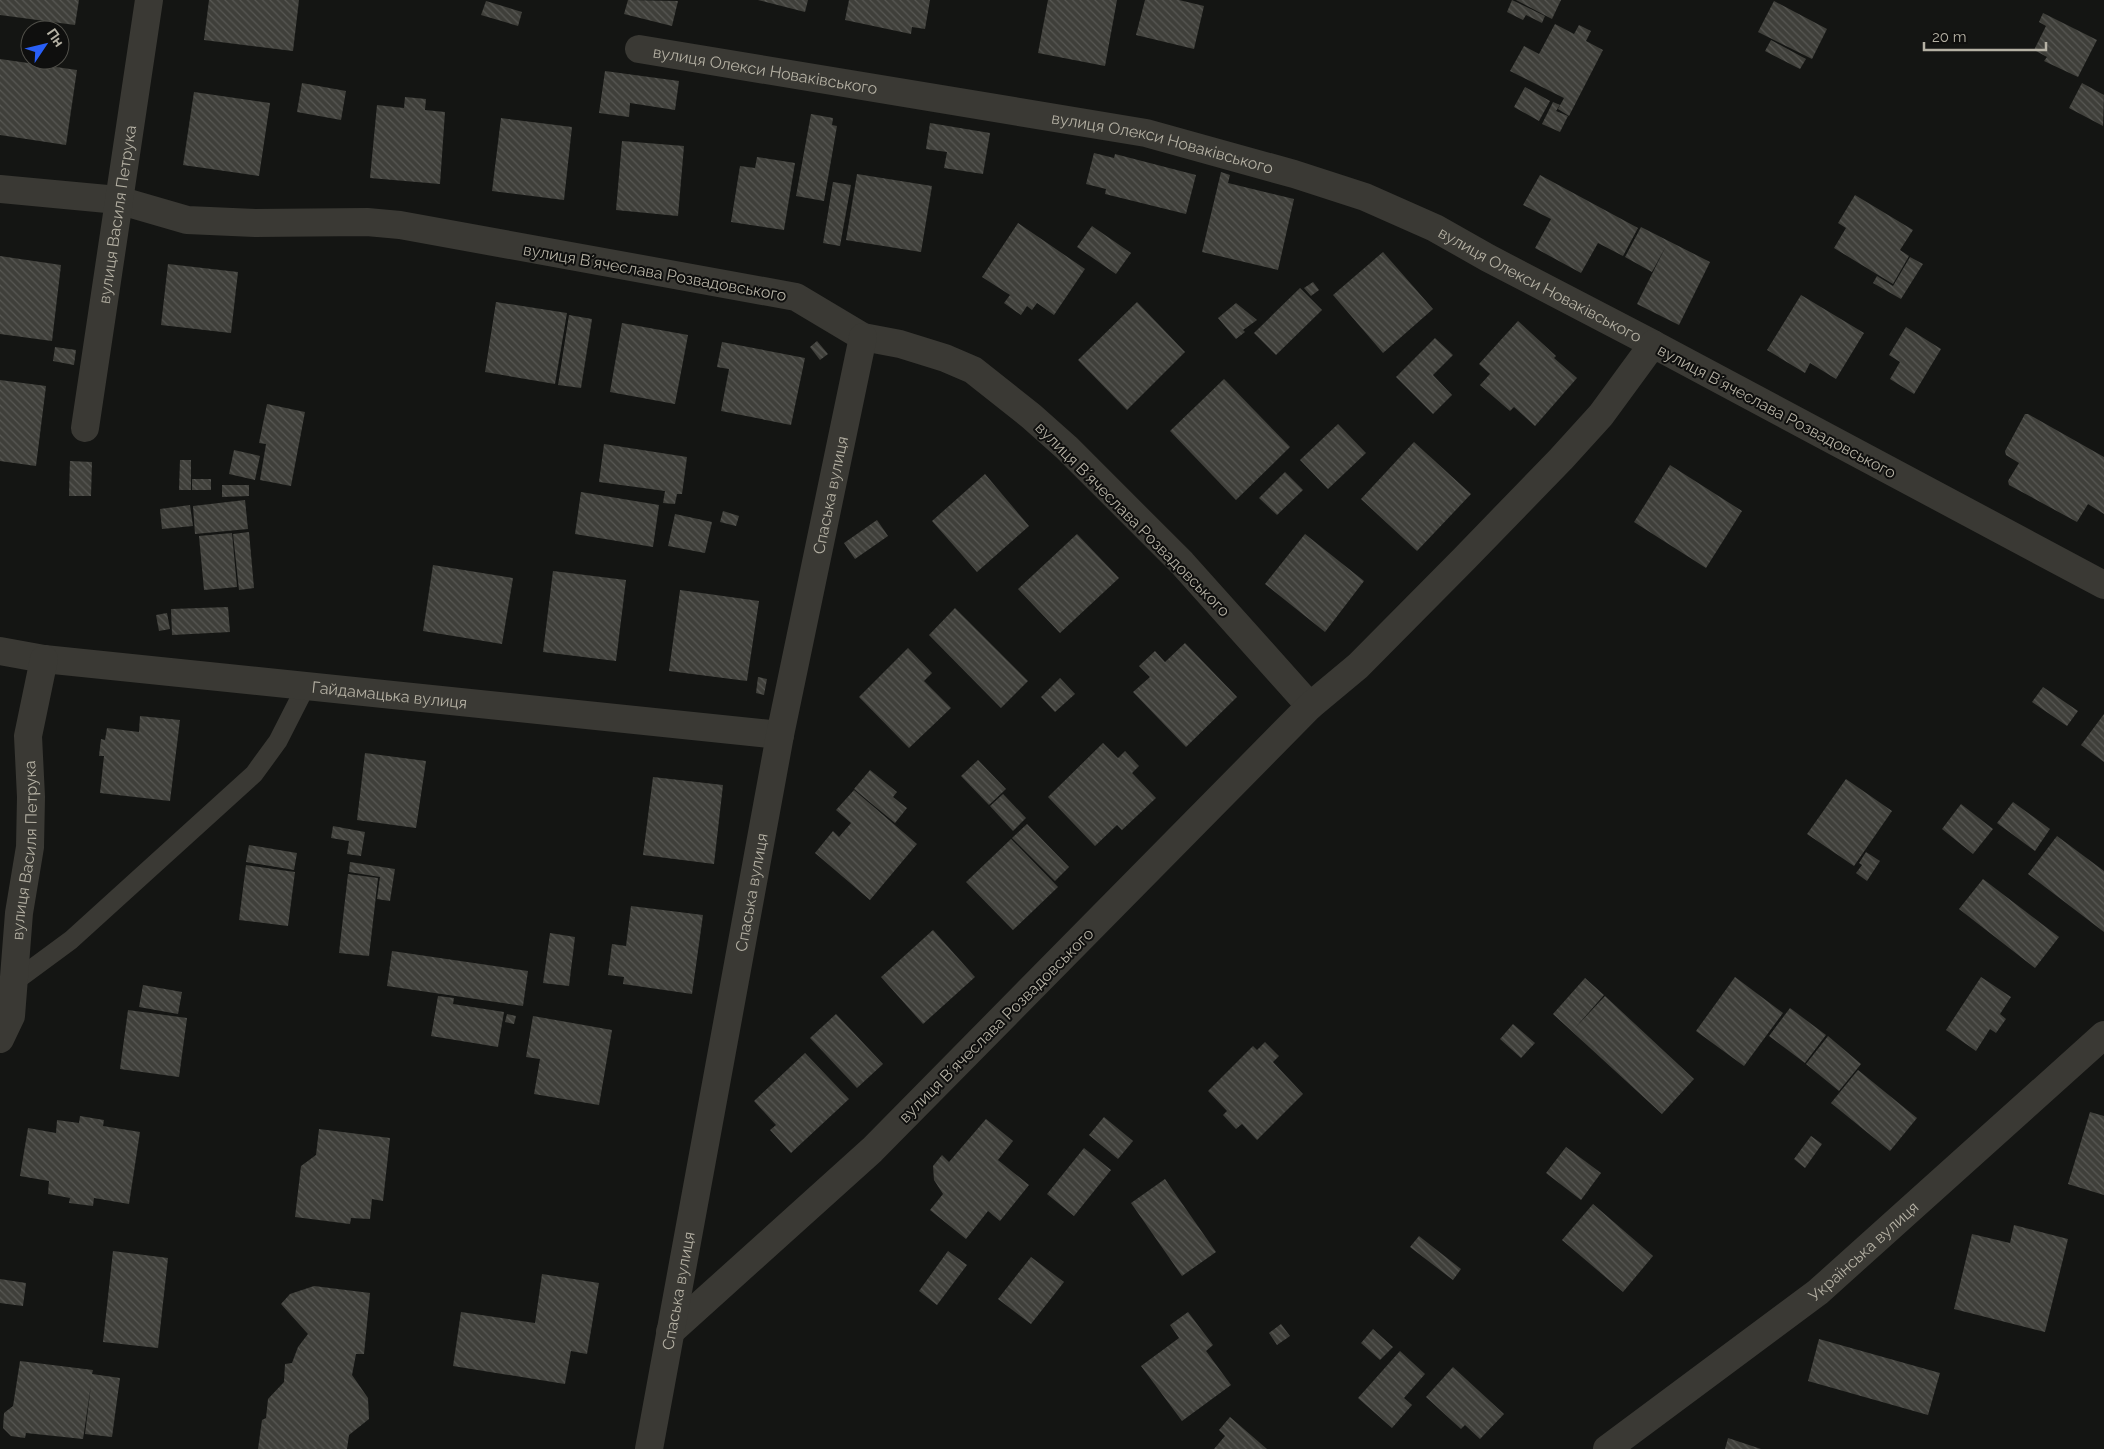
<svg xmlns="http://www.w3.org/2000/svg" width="2104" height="1449" viewBox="0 0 2104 1449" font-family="Raleway,sans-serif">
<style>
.building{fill:url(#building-back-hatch)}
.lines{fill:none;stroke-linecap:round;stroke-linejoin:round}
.service{stroke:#3a3934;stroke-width:19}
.minor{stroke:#3a3934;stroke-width:28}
.tertiary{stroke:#3a3934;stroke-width:28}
.labels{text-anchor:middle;stroke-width:4;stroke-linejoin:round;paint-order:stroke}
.street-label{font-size:16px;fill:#b5b1a4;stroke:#0f0f0e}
</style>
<defs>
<pattern id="building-back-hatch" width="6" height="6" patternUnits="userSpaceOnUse" patternTransform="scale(1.25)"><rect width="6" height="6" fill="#3f3f3a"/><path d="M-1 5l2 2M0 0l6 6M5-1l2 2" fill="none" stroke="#585854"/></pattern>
</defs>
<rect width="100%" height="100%" fill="#141513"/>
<g class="building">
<path d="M0,0H79L75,25L0,15Z"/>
<path d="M209,0H299L293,51L204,40Z"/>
<path d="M628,0L678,1L672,26L624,14Z"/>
<path d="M758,0H808L805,12Z"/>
<path d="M849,0H930L925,29L912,27L911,34L845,20Z"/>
<path d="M1048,0H1117L1105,66L1038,53Z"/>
<path d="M1145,0H1179L1204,6L1194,49L1136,35Z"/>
<path d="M1512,0L1545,16L1542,23L1526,15L1523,20L1507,12Z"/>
<path d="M1516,0H1561L1552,19Z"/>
<path d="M486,1L522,12L518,26L481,15Z"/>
<path d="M1774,1L1827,29L1812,59L1758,32Z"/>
<path d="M2043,13L2097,40L2078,77L2044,61L2047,57L2034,50L2046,26L2039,22Z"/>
<path d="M1555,24L1574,34L1579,25L1591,31L1586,41L1603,50L1569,116L1558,109L1564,98L1510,71L1524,46L1539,54Z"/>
<path d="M1771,40L1806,59L1800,69L1765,51Z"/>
<path d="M0,59L77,70L66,145L0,135Z"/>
<path d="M605,71L679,81L675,110L630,103L629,117L599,113Z"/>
<path d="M302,83L346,91L341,120L297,112Z"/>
<path d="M2082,83L2104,95L2103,126L2069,108Z"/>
<path d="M1525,87L1550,101L1539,121L1514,107Z"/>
<path d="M194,92L270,103L259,176L183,165Z"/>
<path d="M405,97L426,99L425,110L445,112L440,184L370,178L377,105L404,108Z"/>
<path d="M1553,102L1560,105L1556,111L1568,116L1560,132L1542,124Z"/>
<path d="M811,114L833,118L832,125L837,126L824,201L796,196Z"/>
<path d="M501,118L572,127L564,200L492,191Z"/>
<path d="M930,123L990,133L983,174L944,168L947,152L926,149Z"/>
<path d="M622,141L684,146L678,216L616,210Z"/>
<path d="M1094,153L1114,158L1115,154L1196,175L1186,214L1105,194L1106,189L1086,184Z"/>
<path d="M757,157L795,163L784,230L731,222L740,166L755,168Z"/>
<path d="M1221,172L1230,175L1228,183L1294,199L1278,270L1202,252Z"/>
<path d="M857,174L932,186L921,252L846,240Z"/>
<path d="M1540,175L1638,228L1623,256L1598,243L1581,273L1535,248L1551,219L1523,205Z"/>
<path d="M833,182L851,185L840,246L823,243Z"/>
<path d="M1855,195L1913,230L1900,250L1909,256L1893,284L1834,248L1846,228L1838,223Z"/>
<path d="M1018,223L1085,269L1054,315L1037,303L1032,310L1027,306L1021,315L1004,303L1010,295L982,277Z"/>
<path d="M1092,226L1131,253L1116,274L1077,247Z"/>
<path d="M1641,227L1710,262L1679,325L1637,304L1666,246L1652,272L1625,257Z"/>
<path d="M1383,252L1433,309L1383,353L1333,295Z"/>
<path d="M0,256L61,265L52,341L0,334Z"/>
<path d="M1910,257L1923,264L1901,299L1873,283L1877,276L1893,286Z"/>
<path d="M168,264L238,272L231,333L161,325Z"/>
<path d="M1313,282L1319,290L1311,296L1304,288Z"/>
<path d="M1300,288L1322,310L1276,355L1254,333Z"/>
<path d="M1801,295L1864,333L1836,379L1810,363L1805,373L1767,350Z"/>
<path d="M496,302L567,313L555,384L485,372Z"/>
<path d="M1137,302L1185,352L1127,410L1078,360Z"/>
<path d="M1236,303L1257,320L1243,330L1245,332L1236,339L1218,318Z"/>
<path d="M569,315L592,319L581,388L558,385Z"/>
<path d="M1518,321L1556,356L1554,358L1577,378L1535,426L1514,407L1510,411L1480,385L1490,374L1479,364Z"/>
<path d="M622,323L688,335L675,404L610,392Z"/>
<path d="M1906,327L1941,349L1914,394L1890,379L1900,362L1889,355Z"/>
<path d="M1435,338L1453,355L1433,375L1452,395L1433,414L1396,377Z"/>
<path d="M817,341L828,354L820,360L810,347Z"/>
<path d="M722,342L805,358L791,425L721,411L729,369L717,367Z"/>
<path d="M55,347L76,350L74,365L53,361Z"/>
<path d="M1224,379L1290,447L1236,500L1170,431Z"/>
<path d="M0,380L46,386L36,466L0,461Z"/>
<path d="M267,404L305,412L291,486L260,480L266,444L259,443Z"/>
<path d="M2025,414H2028L2104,457V514L2088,504L2077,522L2009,485L2008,481L2019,463L2006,455L2005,451Z"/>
<path d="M1338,424L1366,453L1328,489L1300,460Z"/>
<path d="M1414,442L1471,494L1417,551L1361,499Z"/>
<path d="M604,444L687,457L682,494H677L675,504L663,503L665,491L599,482Z"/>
<path d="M234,450L260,456L255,480L229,474Z"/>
<path d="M180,460H191V490H179Z"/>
<path d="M70,461L92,462L91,496H69Z"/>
<path d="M1670,465L1742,511L1706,568L1634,522Z"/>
<path d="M1285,472L1303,490L1277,515L1259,498Z"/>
<path d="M985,474L1029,526L977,572L932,521Z"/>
<rect x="192" y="479" width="19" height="11"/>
<path d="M222,485H249V496L222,497Z"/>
<path d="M581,492L659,505L653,547L575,534Z"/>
<path d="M245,500L248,529L195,534L193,506Z"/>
<path d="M190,505L193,526L162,529L160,509Z"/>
<path d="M723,511L739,516L736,526L720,522Z"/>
<path d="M675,514L712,522L705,553L668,546Z"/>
<path d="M877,520L888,536L855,559L844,543Z"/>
<path d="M249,532L254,588L239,590L233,534Z"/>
<path d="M232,533L237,587L204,590L199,536Z"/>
<path d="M1077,534L1119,578L1060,633L1018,589Z"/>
<path d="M1305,534L1364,581L1325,632L1265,584Z"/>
<path d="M433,565L513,578L502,644L423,631Z"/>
<path d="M553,571L626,580L616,661L543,652Z"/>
<path d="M680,590L759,601L747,681L669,671Z"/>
<path d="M228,607L230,632L172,635L171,609Z"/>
<path d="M955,608L1028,681L1001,708L929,635Z"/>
<path d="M167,613L170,629L159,631L156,615Z"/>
<path d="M1185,643L1237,697L1186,747L1133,692L1150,677L1139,666L1155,651L1165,662Z"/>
<path d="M908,648L932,673L924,681L951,708L909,748L859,697Z"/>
<path d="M758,677L767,679L764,695L756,693Z"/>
<path d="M1060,678L1075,694L1055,712L1041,697Z"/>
<path d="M2043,687L2078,711L2067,726L2032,702Z"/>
<path d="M2104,714V762L2081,745Z"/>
<path d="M140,716L180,720L170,801L100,793L104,756H99L101,739L105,740L107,728L139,732Z"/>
<path d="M1103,743L1118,758L1125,751L1139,766L1132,773L1156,798L1122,830L1117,825L1095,846L1048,797Z"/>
<path d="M365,753L426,761L416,828L357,820Z"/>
<path d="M978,760L1006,789L989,805L961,776Z"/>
<path d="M870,770L897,792L893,797L907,808L895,823L854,789Z"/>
<path d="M653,777L723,785L714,864L643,855Z"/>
<path d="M1846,779L1892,811L1854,866L1807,834Z"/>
<path d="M854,790L917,844L870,900L815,853L833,831L839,837L851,823L836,810Z"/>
<path d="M1003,794L1026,818L1013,831L990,806Z"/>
<path d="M2013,802L2050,829L2035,851L1997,823Z"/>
<path d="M1961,804L1993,829L1973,854L1942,829Z"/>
<path d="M1027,824L1069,867L1055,881L1012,838Z"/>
<path d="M333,826L365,832L361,856L347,854L349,841L331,838Z"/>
<path d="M2057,836L2104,871V932L2028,874Z"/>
<path d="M1011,839L1058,887L1013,930L966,882Z"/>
<path d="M249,845L297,853L294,870L246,862Z"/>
<path d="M1866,852L1880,861L1867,881L1856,873L1862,865L1859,863Z"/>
<path d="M350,862L395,869L390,901L377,899L380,877L349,872Z"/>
<path d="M246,865L295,872L288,926L239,920Z"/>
<path d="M348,874L378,878L369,956L339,953Z"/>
<path d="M1983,879L2059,937L2035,968L1959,909Z"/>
<path d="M631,906L703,915L692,994L623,984L624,977L608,975L612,944L626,946Z"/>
<path d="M933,930L975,977L923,1024L881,977Z"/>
<path d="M550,933L575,937L569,986L543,983Z"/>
<path d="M392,951L528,971L523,1006L387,986Z"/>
<path d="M1735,977L1783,1013L1744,1066L1696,1031Z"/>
<path d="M1981,977L2011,997L2000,1014L2006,1019L1996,1033L1990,1029L1976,1051L1946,1030Z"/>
<path d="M1585,978L1604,995L1575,1028L1605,996L1694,1079L1662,1114L1553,1014Z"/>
<path d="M143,985L182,992L178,1014L139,1007Z"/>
<path d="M438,996L454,998L453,1004L504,1012L498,1047L431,1036Z"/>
<path d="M1790,1008L1826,1035L1805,1063L1769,1036Z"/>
<path d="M128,1010L187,1018L179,1077L120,1069Z"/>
<path d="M507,1014L516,1016L514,1024L505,1022Z"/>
<path d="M836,1014L883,1064L857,1088L810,1038Z"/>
<path d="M533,1016L612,1030L599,1105L534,1094L540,1059L526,1057Z"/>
<path d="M1513,1024L1535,1043L1521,1058L1500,1039Z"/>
<path d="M1828,1036L1861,1064L1839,1091L1806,1064Z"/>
<path d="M1265,1042L1279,1056L1273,1062L1303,1094L1257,1140L1242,1124L1236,1129L1223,1115L1227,1111L1208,1091L1253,1046L1257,1050Z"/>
<path d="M805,1053L849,1099L791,1153L770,1130L776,1125L754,1101Z"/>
<path d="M1858,1070L1917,1118L1890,1151L1831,1103Z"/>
<path d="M2090,1112L2104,1116V1195L2068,1184Z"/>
<path d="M80,1116L104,1120L103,1126L140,1132L129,1204L94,1198L93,1206L69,1203L70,1198L48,1194L49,1181L20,1176L28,1128L56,1133L57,1120L79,1123Z"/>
<path d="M1104,1117L1133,1141L1118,1159L1089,1135Z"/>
<path d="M986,1119L1013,1141L998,1160L1029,1185L1000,1221L988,1211L966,1239L930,1210L943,1194L934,1180L933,1166L942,1155L949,1162Z"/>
<path d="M319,1129L390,1138L383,1201L372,1199L370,1219L351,1218L350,1224L295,1217L301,1166L316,1155Z"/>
<path d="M1811,1136L1822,1144L1805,1168L1794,1159Z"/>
<path d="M1566,1147L1601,1173L1581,1200L1546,1173Z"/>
<path d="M1084,1148L1111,1170L1074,1216L1047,1194Z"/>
<path d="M1165,1179L1216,1252L1182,1276L1131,1203Z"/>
<path d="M1593,1204L1653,1256L1623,1292L1562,1240Z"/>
<path d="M2014,1225L2068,1239L2045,1332L1954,1309L1972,1234L2010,1243Z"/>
<path d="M1419,1236L1461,1269L1453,1280L1410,1247Z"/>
<path d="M113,1251L168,1258L158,1348L103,1342Z"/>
<path d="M948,1251L967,1265L937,1305L919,1291Z"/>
<path d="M1031,1257L1064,1282L1031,1324L998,1299Z"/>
<path d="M542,1274L599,1283L587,1354L571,1351L565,1384L453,1366L461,1312L535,1323Z"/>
<path d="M0,1279L26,1283L23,1306L0,1303Z"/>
<path d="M314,1286L370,1293L364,1354H356L352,1375L368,1398L369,1419L349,1435L347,1449H258L262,1420L266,1418L268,1399L284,1382L285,1364L292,1363L298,1347L308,1334L281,1304L290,1294Z"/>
<path d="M1188,1312L1213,1345L1206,1351L1231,1385L1182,1421L1141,1366L1179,1338L1170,1325Z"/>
<path d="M1281,1324L1290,1336L1277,1345L1269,1333Z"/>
<path d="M1373,1329L1393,1347L1380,1360L1361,1343Z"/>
<path d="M1819,1339L1940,1373L1928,1415L1808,1381Z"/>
<path d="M1400,1351L1425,1374L1404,1398L1412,1405L1392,1428L1358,1398Z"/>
<path d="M20,1361L93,1370L92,1374L120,1378L112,1437L85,1434L91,1385L83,1439L26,1433L25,1438L11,1436L3,1428L4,1413L13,1406Z"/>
<path d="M1453,1367L1504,1414L1480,1439L1465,1425L1461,1429L1426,1397Z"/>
<path d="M1230,1417L1267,1449H1214L1225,1436L1219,1430Z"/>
<path d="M1728,1438L1761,1449H1725Z"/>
</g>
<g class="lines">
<path class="service" d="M14,982L71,940L254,774L278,741L306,686"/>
<g class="minor">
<path id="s1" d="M639,49L1146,133L1294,174L1365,197L1435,228L1488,258L1653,344"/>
<path d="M0,189L118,200L187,220L255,223L367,222L400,225L796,297L863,337L900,344L945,358L973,370L1031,416L1067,448L1182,563L1310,706"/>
<path id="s2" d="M85,428L149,0"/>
<path id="s3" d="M0,651L44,659L780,735"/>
<path id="s4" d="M0,1039L11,1016L19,913L30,847L31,797L28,736L44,659"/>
<path d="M670,1332L872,1150L1310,706L1358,666L1464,559L1561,459L1601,415L1653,344L2104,585"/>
<path id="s5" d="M649,1449L780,735L863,337"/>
</g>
<path class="tertiary" id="s6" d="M1607,1449L1818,1292L2104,1035"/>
</g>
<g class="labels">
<g class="street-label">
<text dy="6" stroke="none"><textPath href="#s1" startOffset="128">вулиця Олекси Новаківського</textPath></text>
<text dy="6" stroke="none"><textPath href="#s1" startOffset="532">вулиця Олекси Новаківського</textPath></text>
<text dy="6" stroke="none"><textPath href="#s2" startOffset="216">вулиця Василя Петрука</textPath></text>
<text transform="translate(655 272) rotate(10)" y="6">вулиця Вʼячеслава Розвадовського</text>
<text dy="6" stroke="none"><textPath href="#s1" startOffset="938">вулиця Олекси Новаківського</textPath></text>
<text transform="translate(1777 411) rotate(28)" y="6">вулиця Вʼячеслава Розвадовського</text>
<text dy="6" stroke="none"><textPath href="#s5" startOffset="971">Спаська вулиця</textPath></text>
<text transform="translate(1133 519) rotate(45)" y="6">вулиця Вʼячеслава Розвадовського</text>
<text dy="6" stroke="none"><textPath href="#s3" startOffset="392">Гайдамацька вулиця</textPath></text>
<text dy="6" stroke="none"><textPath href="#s4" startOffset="192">вулиця Василя Петрука</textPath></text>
<text dy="6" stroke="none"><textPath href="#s5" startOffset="566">Спаська вулиця</textPath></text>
<text transform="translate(996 1025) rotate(-45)" y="6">вулиця Вʼячеслава Розвадовського</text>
<text dy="6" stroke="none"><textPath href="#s6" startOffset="324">Українська вулиця</textPath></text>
<text dy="6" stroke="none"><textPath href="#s5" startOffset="161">Спаська вулиця</textPath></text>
</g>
</g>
<g transform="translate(45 45) rotate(55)"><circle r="24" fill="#0f0f0e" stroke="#51504a"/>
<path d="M0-4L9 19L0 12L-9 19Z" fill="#295ff7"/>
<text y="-8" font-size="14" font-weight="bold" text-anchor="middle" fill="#b5b1a4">Пн</text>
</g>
<path d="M1924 42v8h122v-8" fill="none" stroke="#b5b1a4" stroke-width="2.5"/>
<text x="1932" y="42" font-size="15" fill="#b5b1a4" stroke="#0f0f0e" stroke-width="4" paint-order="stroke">20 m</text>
</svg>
